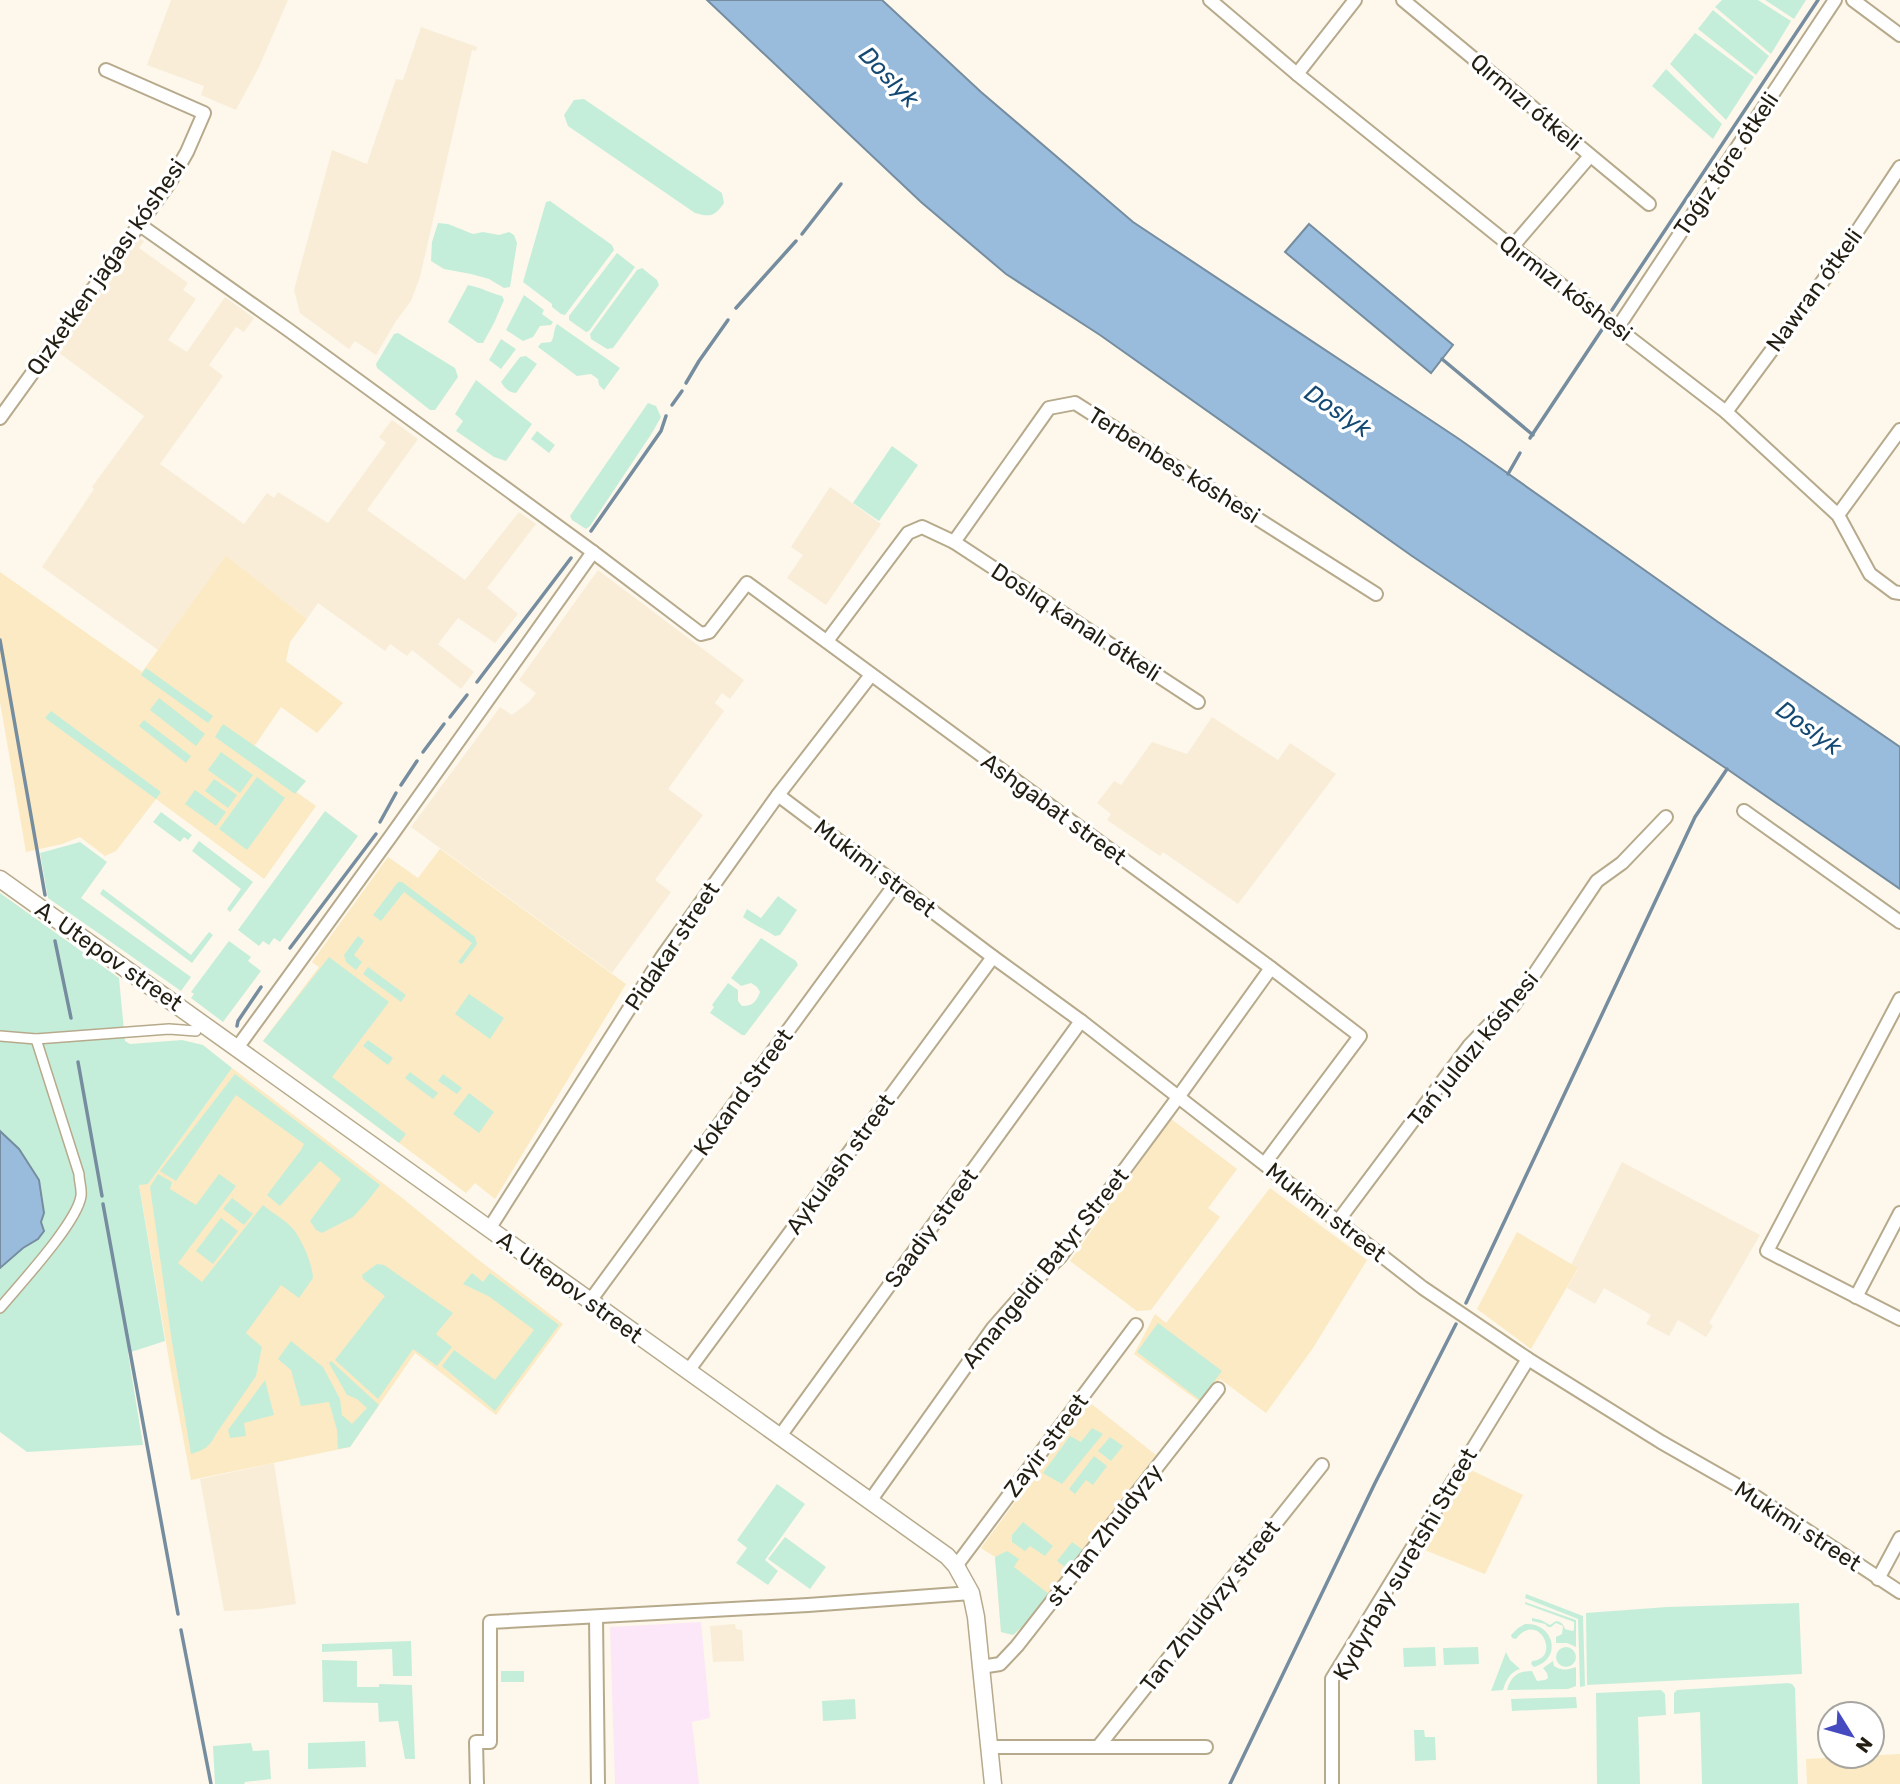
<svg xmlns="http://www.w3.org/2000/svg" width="1900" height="1784" viewBox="0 0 1900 1784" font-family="Rubik,sans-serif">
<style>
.commercial{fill:#fbe7f8}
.industrial{fill:#f9edd8}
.built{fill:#fbeac3}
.green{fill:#c5eeda}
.water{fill:#99bcdd;stroke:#768da0;stroke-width:2}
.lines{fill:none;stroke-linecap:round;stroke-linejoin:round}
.stream{stroke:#768da0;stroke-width:3.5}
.pedestrian-casing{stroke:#b7aa8c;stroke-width:12}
.minor-casing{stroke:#b7aa8c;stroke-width:16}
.secondary-casing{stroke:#b7aa8c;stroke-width:19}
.pedestrian{stroke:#fff;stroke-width:9}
.minor{stroke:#fff;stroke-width:12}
.secondary{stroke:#fff;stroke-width:16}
.labels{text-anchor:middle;stroke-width:7;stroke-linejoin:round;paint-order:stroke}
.street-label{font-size:23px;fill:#231e12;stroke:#fff}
.water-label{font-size:24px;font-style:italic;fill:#144973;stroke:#fff}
</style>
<rect width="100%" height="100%" fill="#fdf8eb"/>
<path class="commercial" d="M701,1622L710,1718L692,1722L699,1784H615L610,1627Z"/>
<g class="industrial">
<path d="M171,0H288L259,67L236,110L201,95L204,86L147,65Z"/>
<path d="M421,27L477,47L476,51L472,50L420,277L411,301L396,321L376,355L355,341L349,349L300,313L294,290L332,150L367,164L396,79L403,80Z"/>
<path d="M139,238L144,241L139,248L188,283L183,290L196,299L168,340L187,352L225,297L254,318L244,332L236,327L209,365L223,376L160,464L244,524L267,493L274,498L278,492L328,523L386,443L379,437L392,420L418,439L367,510L465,580L519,512L536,524L487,588L518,614L495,643L458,618L438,644L474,672L461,689L412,650L407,656L390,644L385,651L318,603L307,619L227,557L158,650L42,567L94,489L92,487L144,416L58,352Z"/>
<path d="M830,487L881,524L826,605L787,578L803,555L791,547Z"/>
<path d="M598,570L744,680L730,699L722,693L715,703L724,711L668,789L703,815L655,880L671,892L612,973L411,827L500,707L512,715L529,702L536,693L519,680Z"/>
<path d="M1212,717L1278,760L1290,743L1336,774L1238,904L1163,852L1160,856L1107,820L1111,814L1097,803L1114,781L1121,785L1152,742L1187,754Z"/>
<path d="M1622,1162L1760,1235L1709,1323L1713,1326L1706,1337L1678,1320L1669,1336L1646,1324L1651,1315L1604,1288L1595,1304L1567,1288L1578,1269L1571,1265Z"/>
<path d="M274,1463L296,1604L260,1609L224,1611L200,1479Z"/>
<path d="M735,1624L736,1629L742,1630L744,1661L713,1662L710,1626Z"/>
</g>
<g class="built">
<path d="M226,556L307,619L290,642L286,661L343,703L317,733L281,707L247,757L316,806L264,879L156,799L116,851L105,856L80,837L62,844L26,852L0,702V572L142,672Z"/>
<path d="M440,849L626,984L495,1199L475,1183L466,1193L263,1041L319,967L312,962L388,857L418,878Z"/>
<path d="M232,1068L401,1197L476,1258L563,1324L496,1415L415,1353L350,1447L191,1480L172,1378L139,1184H148Z"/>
<path d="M1171,1119L1237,1169L1208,1208L1220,1217L1151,1310L1137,1311L1070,1261Z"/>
<path d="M1270,1188L1367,1260L1313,1348L1266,1413L1220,1379L1201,1403L1134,1354L1155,1314L1166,1323Z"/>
<path d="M1517,1232L1578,1268L1531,1349L1477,1309Z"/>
<path d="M1089,1402L1156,1455L1023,1626L1013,1635L1001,1632L995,1557L981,1548Z"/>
<path d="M1469,1469L1523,1495L1485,1574L1422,1549Z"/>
<path d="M1900,1754V1784H1807L1806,1759Z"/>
</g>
<g class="green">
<path d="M1722,0H1758L1791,21L1771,54L1715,7Z"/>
<path d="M1765,0H1806L1794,19Z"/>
<path d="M1713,10L1769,56L1756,75L1698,29Z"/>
<path d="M1695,33L1754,77L1726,120L1670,64Z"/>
<path d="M1666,69L1722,124L1713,139L1652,86Z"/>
<path d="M584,99L722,193L724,203C714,217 711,217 695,213L568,126L564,115L574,100Z"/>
<path d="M550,201L612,245L614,250L565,315L561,314L552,307V304L523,282L546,202Z"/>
<path d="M438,223L448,224L473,234L483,232L499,235L509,232L514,235L517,243L510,287L504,288L489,279L471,274L444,269L431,261L432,242Z"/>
<path d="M617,253L635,267L589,331L586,332L569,320V316Z"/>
<path d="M642,268L657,280L659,285L613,348L607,349L591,339L590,334L637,270Z"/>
<path d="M468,285C480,287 490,293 502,296L504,300L494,323L483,343H478L448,322Z"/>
<path d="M524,295L544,310L542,314L553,322L551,325L540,326L533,337L523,341L506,330Z"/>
<path d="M557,324L620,368L604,390L599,385L598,379L591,374L577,376L538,347L541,343L551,342C555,336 553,330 557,324Z"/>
<path d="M398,333L455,368L458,377L435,410H430L377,368L376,364L394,334Z"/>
<path d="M501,339L516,349L501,369L489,360Z"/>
<path d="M526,356L537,364L516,393C510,393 504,388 501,382L520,357Z"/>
<path d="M476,380L532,424L506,461L494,457L456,431L463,421L455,414Z"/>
<path d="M648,403L656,406L661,417L652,433L590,526L586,529L572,520L570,516Z"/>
<path d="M537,431L555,445L549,453L531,439Z"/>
<path d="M892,446L918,465L879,521L853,503Z"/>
<path d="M146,668L213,716L208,723L141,675Z"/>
<path d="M159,698L205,734L196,746L150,710Z"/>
<path d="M51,711L161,792L156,799L45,718Z"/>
<path d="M144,720L191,756L186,763L139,726Z"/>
<path d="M223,724L306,781L295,794L215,737Z"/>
<path d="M221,752L253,775L240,793L208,770Z"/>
<path d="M257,777L285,798L247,850L219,829Z"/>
<path d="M214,779L237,795L228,808L205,791Z"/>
<path d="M195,790L226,812L216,826L185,804Z"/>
<path d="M325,811L358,836L280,942L274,938L269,945L263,941L259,946L238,930Z"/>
<path d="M161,812L192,835L188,840L184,837L180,842L153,822Z"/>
<path d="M199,841L253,882L230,912L227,909L241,889L192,851Z"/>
<path d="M80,842L107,862L81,898L191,977L181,991L48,898L40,853Z"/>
<path d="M398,882H402L475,937L477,944L462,964L458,962L472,943L404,892L381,921L373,915Z"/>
<path d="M103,889L191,955L209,932L213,935L192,963L100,894Z"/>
<path d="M0,893L119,978L125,1041L130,1044L182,1040L203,1045L232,1068L148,1184L139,1185L165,1341L128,1353L143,1445L27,1452L0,1432Z"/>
<path d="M778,896L797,910L780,935L775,936C764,929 754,925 743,917L747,909L761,918Z"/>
<path d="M358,936L364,941L354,955L362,962L356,970L346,962L344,955Z"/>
<path d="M761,938L796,961L798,965L745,1035H742L710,1013L714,1007L712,1005L728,983L738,990V1001L742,1006C753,1006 756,1002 760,992L757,987L751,983L741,986L731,978Z"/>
<path d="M229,941L251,957L248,961L261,971L223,1022L191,998L194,994L191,992Z"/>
<path d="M329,957L389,1002L332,1077L406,1134L399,1143L263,1041Z"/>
<path d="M368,967L406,995L401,1002L363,974Z"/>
<path d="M469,994L504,1018L490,1039L455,1014Z"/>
<path d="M368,1040L393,1058L388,1065L363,1046Z"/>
<path d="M410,1072L438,1093L433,1099L405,1078Z"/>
<path d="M235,1074L380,1185L366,1203L353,1217L322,1233L316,1230L310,1221L341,1179L320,1161L280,1206L267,1195L301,1150L304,1144L236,1095L176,1181L160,1171Z"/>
<path d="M443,1074L462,1088L457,1094L438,1081Z"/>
<path d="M469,1093L494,1112L479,1133L453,1114Z"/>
<path d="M158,1174L172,1182L170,1189L196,1205L219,1174L236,1186L178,1263L202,1282L263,1205C272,1213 286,1220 294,1230C303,1243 312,1262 313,1278L299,1298L281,1285L246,1333L262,1347L256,1376L216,1434C210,1447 204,1450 191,1454L172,1342L150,1187Z"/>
<path d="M232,1198L253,1214L244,1225L223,1209Z"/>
<path d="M221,1218L238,1231L213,1264L196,1251Z"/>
<path d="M377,1264L384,1265L453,1313L436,1334L452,1347L437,1366L413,1349L378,1399L335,1360L385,1296L363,1279L362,1275Z"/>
<path d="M472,1273L483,1282L490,1273L559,1325L495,1411L442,1366L454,1350L495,1380L534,1330L490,1297L463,1284Z"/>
<path d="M1158,1323L1222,1371L1200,1400L1137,1352Z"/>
<path d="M291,1341L323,1367L340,1399L342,1415L352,1424L367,1408L357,1399L347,1395L329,1363L331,1361L379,1405L350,1447L338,1449L337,1430L329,1402L301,1406L291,1370L278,1359Z"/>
<path d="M265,1380L274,1415L244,1423L246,1436L230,1438L228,1430Z"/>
<path d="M1092,1428L1103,1434L1062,1484L1043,1473L1070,1436L1081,1442Z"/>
<path d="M1110,1437L1123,1446L1111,1461L1098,1451Z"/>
<path d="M1094,1456L1107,1466L1093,1485L1086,1480L1075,1494L1069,1489Z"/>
<path d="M777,1484L805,1504L765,1560L778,1571L768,1585L736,1563L747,1548L737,1540Z"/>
<path d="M1023,1522L1053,1546L1045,1556L1030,1546L1025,1551L1012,1542V1535Z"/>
<path d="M785,1537L826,1567L810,1589L768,1559Z"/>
<path d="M1072,1542L1083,1550L1068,1569L1057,1561Z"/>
<path d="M1007,1551L1019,1559L1014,1567L1049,1594L1023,1626L1013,1635L1001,1632L995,1557Z"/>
<path d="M1526,1594L1583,1616L1585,1686L1580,1687L1578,1619L1525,1598Z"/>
<path d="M1525,1602L1576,1620V1647L1567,1643H1556V1637L1562,1634L1563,1626L1556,1623L1551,1627H1548L1545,1624L1532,1621V1618L1541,1620L1550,1625L1556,1621C1562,1622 1563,1624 1565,1629L1572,1631L1574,1630V1622L1525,1604Z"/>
<path d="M1799,1603L1802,1674L1587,1685L1586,1613L1667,1607Z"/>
<path d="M1525,1624C1554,1622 1563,1659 1534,1667L1531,1664L1532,1661C1562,1659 1539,1609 1516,1639L1512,1638L1511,1635L1518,1628Z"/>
<path d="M411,1641L412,1676H393L392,1649L322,1652V1644Z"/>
<circle cx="1566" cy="1657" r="10"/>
<path d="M1435,1647L1436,1666L1404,1667L1403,1648Z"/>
<path d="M1478,1647L1479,1664L1444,1665L1443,1648Z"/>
<path d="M1506,1652L1510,1660L1520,1669C1510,1672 1506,1680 1503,1690L1491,1691Z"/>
<path d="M322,1660L357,1661V1687H379V1684L412,1685L415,1759H405L398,1721L379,1722L378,1703L323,1702Z"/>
<path d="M1553,1661L1554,1666C1562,1671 1567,1670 1576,1667V1686L1568,1689L1507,1690C1511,1676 1518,1671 1532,1671L1537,1681L1545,1680L1548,1678L1547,1673L1543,1668Z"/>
<rect x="501" y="1671" width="23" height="11"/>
<path d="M1788,1683L1792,1684L1795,1688L1798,1784H1702L1700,1712L1674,1714V1693L1677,1690Z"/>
<path d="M1661,1690L1665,1694L1666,1715L1638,1717L1640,1784H1597L1596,1693Z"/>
<path d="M1576,1697L1577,1708L1512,1711L1511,1699Z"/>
<path d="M855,1699L856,1719L823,1721L822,1701Z"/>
<path d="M1414,1730H1424L1425,1737H1435L1436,1760L1415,1761Z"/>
<path d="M365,1741L366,1767L308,1769V1743Z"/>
<path d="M251,1743L253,1751L269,1750L271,1779L245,1782L244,1784H215L213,1746Z"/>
</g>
<g class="water">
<path d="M707,0H882L981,92L1133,222L1459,439L1718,622L1900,747V889L1727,769L1412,556L1100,335L1006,274L921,202Z"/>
<path d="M1309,224L1453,345L1431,373L1285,252Z"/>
<path d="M0,1131L19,1149L39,1180L44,1213L41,1222L44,1231L38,1239L23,1248L0,1268Z"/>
</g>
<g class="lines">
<g class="stream">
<path d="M802,234L841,184"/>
<path d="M736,308L796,241"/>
<path d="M1612,310L1818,0"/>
<path d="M1442,359L1533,435"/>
<path d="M686,383L699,361L728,320"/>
<path d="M672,405L682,391"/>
<path d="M1530,438L1605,325"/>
<path d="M1508,474L1520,453"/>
<path d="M591,531L661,431L666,416"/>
<path d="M0,640L45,895"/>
<path d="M477,682L571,558"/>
<path d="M450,717L467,695"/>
<path d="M423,752L444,724"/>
<path d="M401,785L417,761"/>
<path d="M380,822L396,793"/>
<path d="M55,941L71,1018"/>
<path d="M290,948L376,834"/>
<path d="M237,1026L238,1021L261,987"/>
<path d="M78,1062L102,1196"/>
<path d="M103,1204L178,1614"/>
<path d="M1466,1303L1695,817L1727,769"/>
<path d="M181,1630L211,1784"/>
<path d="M1230,1784L1375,1483L1456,1324"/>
</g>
<defs>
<g id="pedestrian">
<path d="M0,1036L36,1039L169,1029L196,1031"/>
<path d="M0,1308C19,1285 77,1223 81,1196C82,1189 79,1181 79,1174L36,1039"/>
</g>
<g id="minor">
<path d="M1210,0L1297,74L1512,247L1726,412L1838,515L1870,574L1894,592L1900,593"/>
<path d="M1403,0L1649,204"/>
<path d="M1853,0L1900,35"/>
<path d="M1297,74L1355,0"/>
<path d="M140,225L290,331L593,552L701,634L709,632L747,583L1271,968L1360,1036L1265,1163"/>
<path d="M1512,247L1590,156"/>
<path d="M1618,327L1835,0"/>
<path d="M1726,412L1834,266L1900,167"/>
<path d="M0,418L170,182L187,152L204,113L106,70"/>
<path d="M1838,515L1900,430"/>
<path d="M954,542L1198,702"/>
<path d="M827,641L908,533L922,527L954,542L1049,408L1075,403L1376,594"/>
<path d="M778,795L993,957L1081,1021L1423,1288L1528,1359L1661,1442L1747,1491L1900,1592"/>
<path d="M1744,811L1900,922"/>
<path d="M1900,999L1767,1251L1900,1319"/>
<path d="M237,1048L391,836L593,552"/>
<path d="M1338,1221L1469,1046L1489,1025L1513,1006L1597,881L1622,863L1666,817"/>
<path d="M489,1229L662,957L778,795L871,675"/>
<path d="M1856,1297L1900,1213"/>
<path d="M590,1301L896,883"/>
<path d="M688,1371L993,957"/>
<path d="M780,1436L1081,1021"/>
<path d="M870,1501L993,1328L1030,1286L1060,1257L1179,1096L1271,968"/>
<path d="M956,1566L1136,1325"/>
<path d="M1878,1579L1900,1538"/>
<path d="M596,1617L598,1784"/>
<path d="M981,1667L1000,1664L1017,1646L1218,1389"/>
<path d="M990,1747H1206"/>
<path d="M1098,1747L1322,1465"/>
<path d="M477,1784L476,1742H490V1622L808,1605L971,1593"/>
<path d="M1332,1784V1679L1528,1359"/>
</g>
<path id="secondary" d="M0,879L947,1556L956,1566L971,1593L976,1617L981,1667L993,1784"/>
</defs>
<use href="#pedestrian" class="pedestrian-casing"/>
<use href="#minor" class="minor-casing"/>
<use href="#secondary" class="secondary-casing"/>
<use href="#pedestrian" class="pedestrian"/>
<use href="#minor" class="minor"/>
<use href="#secondary" class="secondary"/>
</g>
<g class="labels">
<g class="street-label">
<text transform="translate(1526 102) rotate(40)" y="8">Qırmızı ótkeli</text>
<text transform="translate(1726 164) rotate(-56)" y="8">Toǵız tóre ótkeli</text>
<text transform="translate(106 267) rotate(-55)" y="8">Qızketken jaǵası kóshesi</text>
<text transform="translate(1566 288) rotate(37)" y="8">Qırmızı kóshesi</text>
<text transform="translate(1814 290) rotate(-54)" y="8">Nawran ótkeli</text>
<text transform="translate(1174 465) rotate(32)" y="8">Terbenbes kóshesi</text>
<text transform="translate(1076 622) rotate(33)" y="8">Doslıq kanalı ótkeli</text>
<text transform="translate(1054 809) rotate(36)" y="8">Ashgabat street</text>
<text transform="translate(875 868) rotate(37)" y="8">Mukimi street</text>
<text transform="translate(672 946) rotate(-56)" y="8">Pidakar street</text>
<text transform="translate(109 956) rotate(35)" y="8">A. Utepov street</text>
<text transform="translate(1473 1049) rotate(-51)" y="8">Tań juldızı kóshesi</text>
<text transform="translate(743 1092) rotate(-54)" y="8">Kokand Street</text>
<text transform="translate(840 1164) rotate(-54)" y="8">Aykulash street</text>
<text transform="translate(1326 1212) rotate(38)" y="8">Mukimi street</text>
<text transform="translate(931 1228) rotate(-54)" y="8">Saadiy street</text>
<text transform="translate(1045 1268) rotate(-51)" y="8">Amangeldi Batyr Street</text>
<text transform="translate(570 1287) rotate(36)" y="8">A. Utepov street</text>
<text transform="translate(1046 1445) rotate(-53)" y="8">Zayir street</text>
<text transform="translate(1798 1526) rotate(33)" y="8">Mukimi street</text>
<text transform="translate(1104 1535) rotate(-52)" y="8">st. Tan Zhuldyzy</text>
<text transform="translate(1405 1564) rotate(-60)" y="8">Kydyrbay suretshi Street</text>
<text transform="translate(1210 1606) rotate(-52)" y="8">Tan Zhuldyzy street</text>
</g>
<g class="water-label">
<text transform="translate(889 77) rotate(46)" y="8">Doslyk</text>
<text transform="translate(1338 411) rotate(34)" y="8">Doslyk</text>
<text transform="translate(1809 728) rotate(36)" y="8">Doslyk</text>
</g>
</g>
<g transform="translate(1851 1735) rotate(127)"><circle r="33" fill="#ffffff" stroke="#a7a5a0" stroke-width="2"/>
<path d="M0-5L12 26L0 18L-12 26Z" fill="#454ac0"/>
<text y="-10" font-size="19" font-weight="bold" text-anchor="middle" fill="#231e12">N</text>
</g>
</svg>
